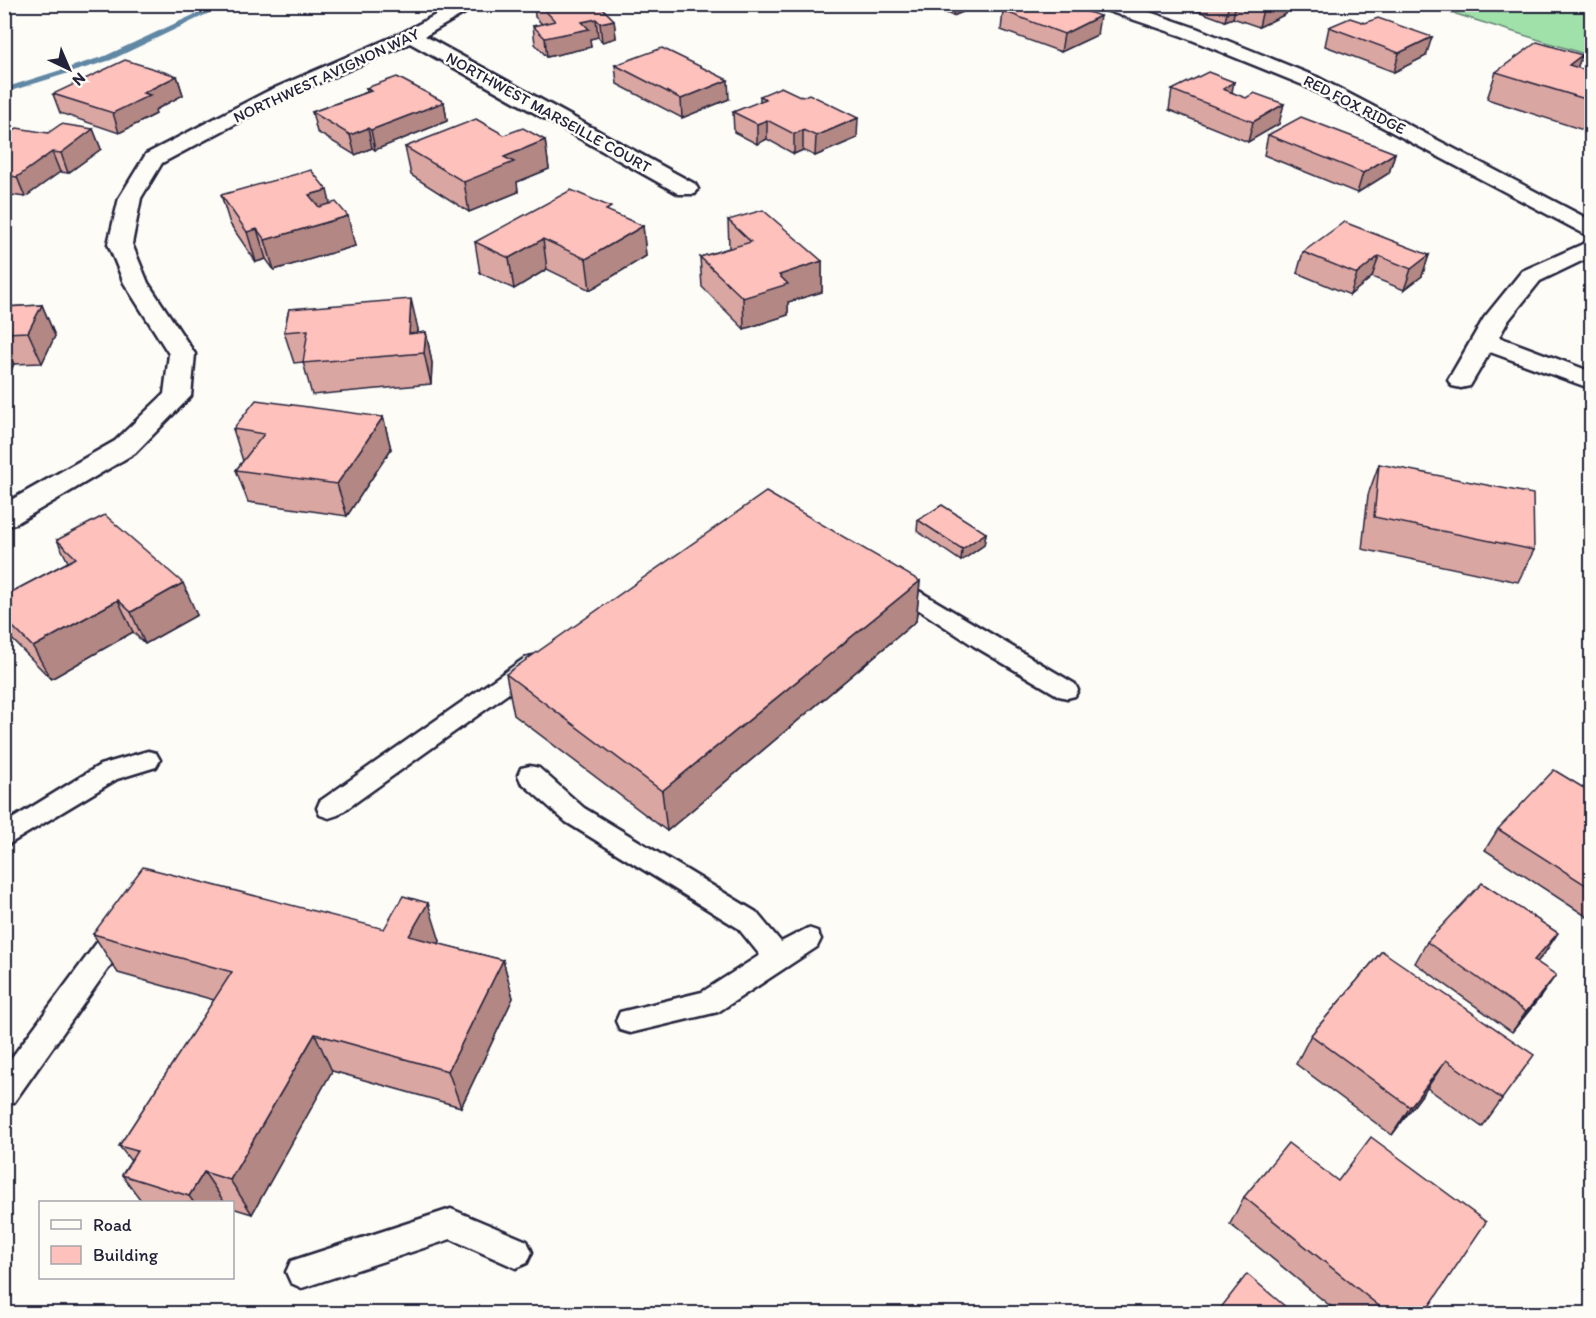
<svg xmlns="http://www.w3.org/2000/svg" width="1596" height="1318" viewBox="0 0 1596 1318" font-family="Itim,sans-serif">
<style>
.green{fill:#a0e0a9;stroke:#618172;stroke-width:1.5}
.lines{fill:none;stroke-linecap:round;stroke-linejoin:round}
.stream{fill:#6087a4;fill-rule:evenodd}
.service-casing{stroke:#22223b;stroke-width:5}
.minor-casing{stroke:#22223b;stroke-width:5}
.service{fill:#fdfcf7;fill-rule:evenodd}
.minor{fill:#fdfcf7;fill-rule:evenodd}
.wall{fill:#daa6a2;stroke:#22223b;stroke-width:1.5}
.shaded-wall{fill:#b28784;stroke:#22223b;stroke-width:1.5}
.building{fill:#fec1bc;stroke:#22223b;stroke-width:1.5}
.labels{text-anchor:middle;stroke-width:5;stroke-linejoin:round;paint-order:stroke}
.far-street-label{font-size:16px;fill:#22223b;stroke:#fdfcf7}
</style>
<rect width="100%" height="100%" fill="#fdfcf7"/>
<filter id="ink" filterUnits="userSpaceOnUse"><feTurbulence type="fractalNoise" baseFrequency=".0167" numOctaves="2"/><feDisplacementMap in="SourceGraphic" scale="12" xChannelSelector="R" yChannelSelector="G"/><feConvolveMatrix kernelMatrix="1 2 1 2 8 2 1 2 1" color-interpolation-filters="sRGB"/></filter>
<g filter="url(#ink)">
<path class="green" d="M1427,5H1591V56Z"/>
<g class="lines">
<path class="stream" d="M217,4H228L111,60L4,93V88L105,56Z"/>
<defs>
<g id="service">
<path d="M892,575L1075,684L1078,690L1075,696L1067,698L1059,696L974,646L884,587L881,582L884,577Z"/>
<path d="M533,656L541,658L544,664L541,670L338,815L329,818L320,815L317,808L320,801L525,658Z"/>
<path d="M148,751L156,753L160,760L156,767L117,779L4,847V824L100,765Z"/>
<path d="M530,766L539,768L584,808L756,912L781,942L808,928L817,931L821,939L817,947L718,1012L630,1033L620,1030L616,1021L620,1012L702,992L760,955L738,928L566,822L521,782L518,775L521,768Z"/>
<path d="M113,930L122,933L126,941L122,949L14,1102L4,1105V1068L104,933Z"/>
<path d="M451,1209L527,1241L532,1252L527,1263L516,1268L451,1239L302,1288L291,1283L286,1272L291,1261Z"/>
</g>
<g id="minor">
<path d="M456,4H480L425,36L695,184L698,189L695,194H679L410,43L282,99L162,163L141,198L132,244L148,283L195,354L191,396L135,453L15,524L4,527V504L115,441L164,394L169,354L124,283L108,244L119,198L146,154L268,91L404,32Z"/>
<path d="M1097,4H1126L1196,28L1317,77L1592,221V238L1303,85L1182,36L1099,8Z"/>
<path d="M1592,240V256L1540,281L1508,321L1499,337L1592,372V389L1490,352L1470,386L1461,388L1452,386L1448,380L1484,318L1522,271Z"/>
</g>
</defs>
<use href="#service" class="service-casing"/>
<use href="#minor" class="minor-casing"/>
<use href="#service" class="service"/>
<use href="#minor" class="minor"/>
</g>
<g class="wall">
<path d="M534,4H598L614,20L616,38L602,42L598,37L590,39L591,47L547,57L535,44L533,26L542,24L535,17Z"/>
<path d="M925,4H982L953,16Z"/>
<path d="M1196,4H1289L1286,14L1259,27L1233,18L1225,21L1195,10Z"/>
<path d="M1003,11L1097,35L1061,52L1001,30Z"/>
<path d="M1329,27L1426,56L1394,72L1325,46Z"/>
<path d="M1582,55L1577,68L1585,70L1592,66V122L1583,130L1487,99L1496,72Z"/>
<path d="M615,65L729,99L682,118L617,84Z"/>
<path d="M177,76L183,95L155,110L156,114L119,133L60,113L53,94Z"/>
<path d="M366,88L444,102L447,121L375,150L372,148L355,155L317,132L312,112L367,92Z"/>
<path d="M1172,90L1232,92L1279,124L1248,142L1169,110Z"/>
<path d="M760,96L802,97L857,138L815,156L803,150L794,154L767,139L757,144L734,132L733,112L760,102Z"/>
<path d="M93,129L101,149L68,173L60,172L25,197L4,194V137Z"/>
<path d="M504,135L545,140L549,169L517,182L518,192L469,212L411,175L405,147Z"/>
<path d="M1268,135L1395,153L1389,173L1357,193L1264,155Z"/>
<path d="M221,195L330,203L355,246L274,270L266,259L256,262L230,224Z"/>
<path d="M612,213L643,226L646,256L590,290L547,269L514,289L480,273L475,242Z"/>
<path d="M728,220L822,261V292L788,302V315L744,329L702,287L700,257L729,248Z"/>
<path d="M1303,252L1429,255L1422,276L1404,290L1372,277L1350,295L1297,273Z"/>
<path d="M42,305L55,336L42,363L14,364L4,384V307Z"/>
<path d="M289,309L418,329V333L426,332L432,363L431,384L312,395L303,362L294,363L284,332Z"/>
<path d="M383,417L391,449L347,516L248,502L236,470L243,461L233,429Z"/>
<path d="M1379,464L1534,550L1518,582L1362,549L1368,495Z"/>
<path d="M918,520L986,533L984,545L961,561L917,531Z"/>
<path d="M57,540L197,615L145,644L133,632L51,679L8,635L4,629V596L68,562Z"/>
<path d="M920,581L916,621L667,831L514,715L506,674Z"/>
<path d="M1592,793V920L1485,850L1498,829Z"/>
<path d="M384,929L440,941L439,944L503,960L513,998L461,1107L332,1071L252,1214L232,1208V1203H143L122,1175L131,1161L119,1146L214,1000L118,973L93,934Z"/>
<path d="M1427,942L1544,954L1537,962L1541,996L1512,1032L1415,963Z"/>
<path d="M1382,951L1502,1099L1482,1127L1427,1088L1392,1135L1296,1064L1311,1035Z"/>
<path d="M1244,1197L1424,1314H1340L1230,1224Z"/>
</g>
<g class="shaded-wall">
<path d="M954,4H982L953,16Z"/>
<path d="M1229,4H1236L1233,18L1225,21Z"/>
<path d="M1272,4H1289L1286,14L1259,27L1263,9Z"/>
<path d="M1100,16L1097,35L1061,52L1064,34Z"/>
<path d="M596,19L598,37L590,39L591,47L547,57L545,38L582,22Z"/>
<path d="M614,20L616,38L602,42L600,23Z"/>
<path d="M1432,37L1426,56L1394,72L1399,53Z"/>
<path d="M1582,55L1572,82L1569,65Z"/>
<path d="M177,76L183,95L155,110L156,114L119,133L113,113L143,93Z"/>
<path d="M728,80L729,99L682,118L681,99Z"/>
<path d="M1234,82L1230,102L1223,89Z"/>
<path d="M444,102L447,121L375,150L371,130Z"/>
<path d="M1284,104L1279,124L1248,142L1253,122Z"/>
<path d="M1592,108V122L1583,130Z"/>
<path d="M858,118L857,138L815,156L816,136Z"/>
<path d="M767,120V139L757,144V124Z"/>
<path d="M368,128L372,148L355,155L350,135Z"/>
<path d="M93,129L101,149L68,173L61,153Z"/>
<path d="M803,130V150L794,154V134Z"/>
<path d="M545,140L549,169L517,182L518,192L469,212L464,182L504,157Z"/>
<path d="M52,152L60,172L25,197L17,177Z"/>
<path d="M1395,153L1389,173L1357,193L1363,173Z"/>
<path d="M327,190L334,219L317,224L309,195Z"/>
<path d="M348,216L355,246L274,270L265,240Z"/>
<path d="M643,226L646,256L590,290L586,259Z"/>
<path d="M257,229L266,259L256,262L247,232Z"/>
<path d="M543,239L547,269L514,289L509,258Z"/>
<path d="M1429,255L1422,276L1404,290L1411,269Z"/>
<path d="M1379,256L1372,277L1350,295L1357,274Z"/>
<path d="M822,261V292L788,302V315L744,329L743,298L779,275Z"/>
<path d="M411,299L418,329L416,354L409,334Z"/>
<path d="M42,305L55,336L42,363L28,332Z"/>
<path d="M426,332L432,363L431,384L424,353Z"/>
<path d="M4,344L14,364L4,384Z"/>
<path d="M383,417L391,449L347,516L337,484Z"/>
<path d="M986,533L984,545L961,561L962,549Z"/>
<path d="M920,581L916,621L667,831L662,791Z"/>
<path d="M183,583L197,615L145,644L131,612Z"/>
<path d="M118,600L133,632L51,679L33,647Z"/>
<path d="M428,903L440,941L423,974L409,936Z"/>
<path d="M1558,933L1544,954L1520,981L1534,960Z"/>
<path d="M503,960L513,998L461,1107L448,1071Z"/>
<path d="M1556,975L1541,996L1512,1032L1526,1012Z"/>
<path d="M315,1034L332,1071L252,1214L230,1180Z"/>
<path d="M1446,1060L1427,1088L1392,1135L1410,1107Z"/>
<path d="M204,1172L225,1203H194L189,1196Z"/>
</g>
<g class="building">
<path d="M539,4H598L614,20L600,23L596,19L582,22L589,29L545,38L533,26L555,21Z"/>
<path d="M1018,4H1053L1071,11L1077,8L1100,16L1064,34L1003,11Z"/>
<path d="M1251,4H1272L1263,9Z"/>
<path d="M1350,18L1365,23L1378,18L1432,37L1399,53L1329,27Z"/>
<path d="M1537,42L1582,55L1569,65L1585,70L1590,65L1592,66V101L1496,72Z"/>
<path d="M662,48L728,80L681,99L615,65Z"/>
<path d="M125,60L177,76L143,93L150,95L113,113L53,94Z"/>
<path d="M1208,72L1234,82L1223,89L1246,98L1254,93L1284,104L1253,122L1172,90Z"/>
<path d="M397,77L444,102L371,130L368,128L350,135L312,112L371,91L366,88Z"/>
<path d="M781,87L802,97L809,94L858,118L816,136L803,130L794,134L767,120L757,124L733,112L766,99L760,96Z"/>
<path d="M1301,117L1395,153L1363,173L1268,135Z"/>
<path d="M476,119L504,135L523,128L545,140L504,157L514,162L464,182L405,147Z"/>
<path d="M61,124L93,129L61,153L52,152L17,177L4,175V137L17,128L48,133Z"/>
<path d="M311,170L327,190L309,195L319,207L336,202L348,216L265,240L257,229L247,232L221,195Z"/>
<path d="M571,190L611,207L606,210L643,226L586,259L543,239L509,258L475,242Z"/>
<path d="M763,210L822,261L779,275L788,284L743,298L700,257L751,242L728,220Z"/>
<path d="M1344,222L1429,255L1411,269L1379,256L1357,274L1303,252Z"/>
<path d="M411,299L409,334L426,332L424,353L303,363L308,330L284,332L289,309Z"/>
<path d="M42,305L28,332L4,333V307Z"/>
<path d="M256,400L383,417L337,484L236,470L264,434L233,429Z"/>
<path d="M1379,464L1533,494L1534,550L1374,517Z"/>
<path d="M766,492L920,581L662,791L506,674Z"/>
<path d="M942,505L986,533L962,549L918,520Z"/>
<path d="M105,515L183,583L131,612L118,600L33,647L4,618V596L76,558L57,540Z"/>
<path d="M1554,770L1592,793V889L1498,829Z"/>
<path d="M143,867L384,929L403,896L428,903L409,936L503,960L448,1071L315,1034L230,1180L204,1172L189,1196L122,1175L137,1151L119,1146L232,972L93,934Z"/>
<path d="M1482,883L1558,933L1534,960L1556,975L1526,1012L1427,942Z"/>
<path d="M1382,951L1534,1055L1502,1099L1446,1060L1410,1107L1311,1035Z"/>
<path d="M1371,1137L1486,1222L1424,1314H1389L1244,1197L1288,1143L1338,1181Z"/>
<path d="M1247,1274L1294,1314H1216Z"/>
</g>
</g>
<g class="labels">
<g class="far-street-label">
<text transform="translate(326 75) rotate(-25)" y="6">NORTHWEST AVIGNON WAY</text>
<text transform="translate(1355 104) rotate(27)" y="6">RED FOX RIDGE</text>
<text transform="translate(549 112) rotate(29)" y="6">NORTHWEST MARSEILLE COURT</text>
</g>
</g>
<rect width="1596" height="1318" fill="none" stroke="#fdfcf7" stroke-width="24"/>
<rect x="12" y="12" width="1572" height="1294" fill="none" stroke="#22223b" stroke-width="2" filter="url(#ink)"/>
<rect x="39" y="1201" width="195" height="78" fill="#fdfcf7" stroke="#a5a5ac" stroke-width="1.5"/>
<rect x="51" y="1220" width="30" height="9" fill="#fdfcf7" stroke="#a5a5ac" stroke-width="1.5"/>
<text x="93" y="1231" font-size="18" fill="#22223b">Road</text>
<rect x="51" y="1246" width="30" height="18" fill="#fec1bc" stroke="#a5a5ac" stroke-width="1.5"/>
<text x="93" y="1261" font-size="18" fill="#22223b">Building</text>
<g transform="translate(69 69) rotate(136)" stroke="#fdfcf7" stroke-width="4.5" paint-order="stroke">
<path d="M0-4.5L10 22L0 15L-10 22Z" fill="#22223b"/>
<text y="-9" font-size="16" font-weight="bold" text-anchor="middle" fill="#22223b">N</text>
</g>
</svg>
